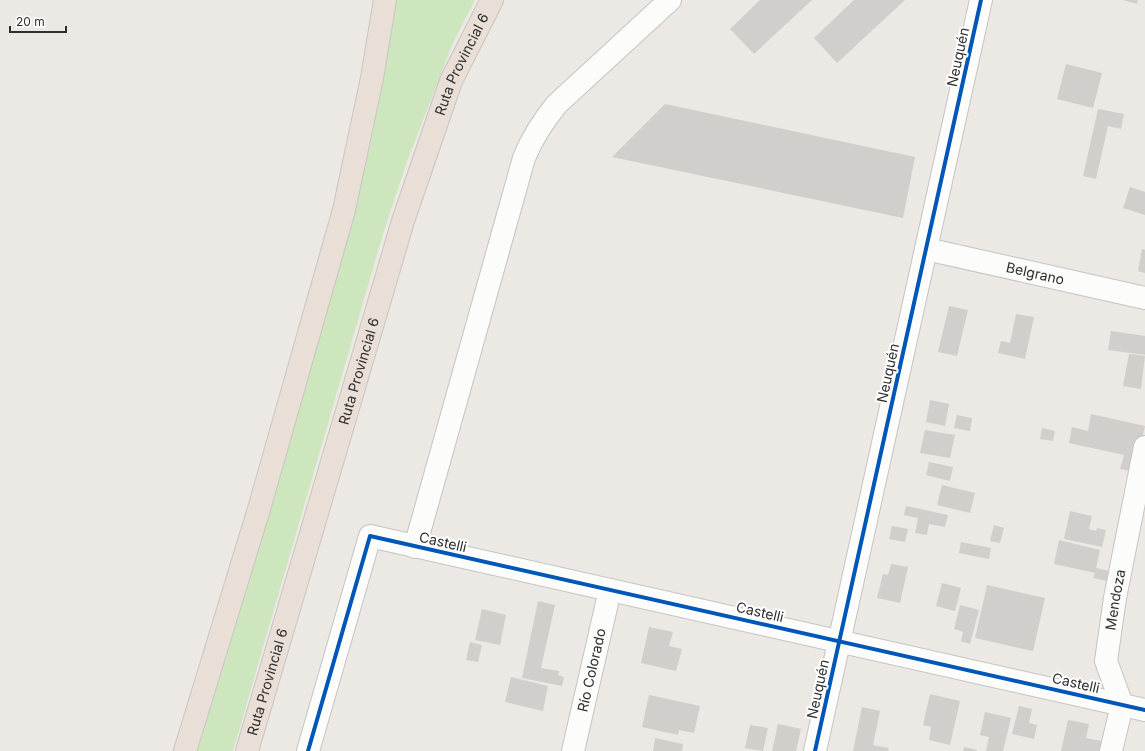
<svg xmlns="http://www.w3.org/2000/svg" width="1145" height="751" viewBox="0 0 1145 751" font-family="Inter,sans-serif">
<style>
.green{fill:#cee6be}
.building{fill:#d1cecb}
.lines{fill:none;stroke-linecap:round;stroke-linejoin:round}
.street-casing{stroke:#c5c4c5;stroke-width:24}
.highway-casing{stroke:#c6c5c4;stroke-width:24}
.street{stroke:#fcfcfb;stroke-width:22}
.highway{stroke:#eadfd6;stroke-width:22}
.cycleway-casing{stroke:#fff;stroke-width:6}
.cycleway{stroke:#0057b8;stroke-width:4}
.labels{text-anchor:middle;stroke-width:4;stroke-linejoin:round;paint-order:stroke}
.street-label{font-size:14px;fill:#2e2e2e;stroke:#fff}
</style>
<rect width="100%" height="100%" fill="#ece8e4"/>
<path class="green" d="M391,0H475L452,45L407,162L383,234L233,751H192Z"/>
<g class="building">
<path d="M760,0H812L754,54L730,29Z"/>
<path d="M854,0H905L837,63L814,38Z"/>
<path d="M1123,0H1138L1137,4Z"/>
<path d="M1066,64L1102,73L1093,108L1057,99Z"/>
<path d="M665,104L915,157L903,218L612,157Z"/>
<path d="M1098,109L1124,114L1121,129L1108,126L1096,179L1083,176Z"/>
<path d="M1130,187L1145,192V215L1123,208Z"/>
<path d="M1142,249L1145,250V273L1138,271Z"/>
<path d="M949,306L968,310L957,356L938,352Z"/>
<path d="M1016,314L1034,317L1025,359L998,353L1001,341L1010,343Z"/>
<path d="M1111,331L1145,336V355L1108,350Z"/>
<path d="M1129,354L1145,356L1141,389L1123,386Z"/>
<path d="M930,400L949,404L945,426L926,422Z"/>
<path d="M1091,414L1145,426L1134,472L1120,469L1124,455L1069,443L1072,427L1088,431Z"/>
<path d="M957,415L972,418L970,431L954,428Z"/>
<path d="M1042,428L1055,431L1053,441L1040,439Z"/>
<path d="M925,430L955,435L950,458L920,453Z"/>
<path d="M929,462L953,467L950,481L926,475Z"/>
<path d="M942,485L975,493L970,513L937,505Z"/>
<path d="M906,506L948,515L945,527L929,524L927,535L915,533L918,518L904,515Z"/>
<path d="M1070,511L1092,516L1089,529L1096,531L1097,528L1106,530L1102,547L1064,539Z"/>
<path d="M994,525L1004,528L1000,543L990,541Z"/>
<path d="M892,526L908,529L905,542L889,539Z"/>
<path d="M1059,540L1100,550L1096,568L1114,572L1112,582L1093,578L1095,573L1054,564Z"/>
<path d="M961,542L991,548L989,559L959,553Z"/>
<path d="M891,564L908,567L900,603L877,598L883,574L888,575Z"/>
<path d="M942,583L961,588L955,611L936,606Z"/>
<path d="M987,585L1045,598L1033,651L975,638Z"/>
<path d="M538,601L555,605L541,668L559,671L558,675L564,677L562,686L522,678Z"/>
<path d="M960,605L979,610L970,644L961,641L963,632L954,629Z"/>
<path d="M482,609L506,615L500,645L475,640Z"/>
<path d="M649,627L673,632L669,646L682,649L676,671L641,663Z"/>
<path d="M470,642L482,645L478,662L466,660Z"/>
<path d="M511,677L548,686L543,711L505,702Z"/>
<path d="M930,694L960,701L950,745L929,740L931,727L923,725Z"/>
<path d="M649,695L700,706L694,733L679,730L678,735L642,727Z"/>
<path d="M1019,706L1032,709L1029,723L1037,725L1034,739L1012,734Z"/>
<path d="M862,707L880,711L873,745L889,748L888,751H853Z"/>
<path d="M985,712L1011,718L1003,751H986L989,737L980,735Z"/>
<path d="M1068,720L1089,724L1086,738L1101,741L1099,751H1061Z"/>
<path d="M778,724L801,729L796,751H772Z"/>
<path d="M750,725L768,728L763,751L745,748Z"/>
<path d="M655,738L683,744L682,751H653Z"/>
<path d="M964,747L977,750V751H963Z"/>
</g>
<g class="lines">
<defs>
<g id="street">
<path id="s1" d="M926,249L1145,298"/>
<path d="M415,547L524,158C532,138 543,121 557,104L670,0"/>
<path d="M308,751L370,536L1145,710"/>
<path id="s2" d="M573,751L610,590"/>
<path d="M815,751L981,0"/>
<path id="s3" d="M1111,751L1122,705L1106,661L1115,598L1145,447"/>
</g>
<g id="highway">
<path d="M185,751L259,509L344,210L372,78L385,0"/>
<path id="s4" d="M247,751L403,221L451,81L492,0"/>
</g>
</defs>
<use href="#street" class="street-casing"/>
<use href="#highway" class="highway-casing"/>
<use href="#street" class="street"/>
<use href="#highway" class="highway"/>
<defs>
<g id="cycleway">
<path d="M308,751L370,536L1145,710"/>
<path d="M815,751L981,0"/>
</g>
</defs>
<use href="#cycleway" class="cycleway-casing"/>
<use href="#cycleway" class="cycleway"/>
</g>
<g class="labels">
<g class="street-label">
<text transform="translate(958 57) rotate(-78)" y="5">Neuquén</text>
<text dy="5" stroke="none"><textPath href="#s4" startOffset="720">Ruta Provincial 6</textPath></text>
<text dy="5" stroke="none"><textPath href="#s1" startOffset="112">Belgrano</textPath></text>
<text dy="5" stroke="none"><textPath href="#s4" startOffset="396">Ruta Provincial 6</textPath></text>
<text transform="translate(888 373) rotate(-78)" y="5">Neuquén</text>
<text transform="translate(443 542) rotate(13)" y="5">Castelli</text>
<text dy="5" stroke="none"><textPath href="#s3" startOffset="156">Mendoza</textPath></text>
<text transform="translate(760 612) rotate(13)" y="5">Castelli</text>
<text dy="5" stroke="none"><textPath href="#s2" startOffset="83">Río Colorado</textPath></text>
<text dy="5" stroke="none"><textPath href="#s4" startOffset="72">Ruta Provincial 6</textPath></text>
<text transform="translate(1076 683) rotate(13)" y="5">Castelli</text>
<text transform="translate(818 689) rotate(-78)" y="5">Neuquén</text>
</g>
</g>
<path d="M10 26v6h56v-6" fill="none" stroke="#2e2e2e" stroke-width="2"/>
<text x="16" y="26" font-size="12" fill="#2e2e2e" stroke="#ffffff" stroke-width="3" paint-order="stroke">20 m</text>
</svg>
